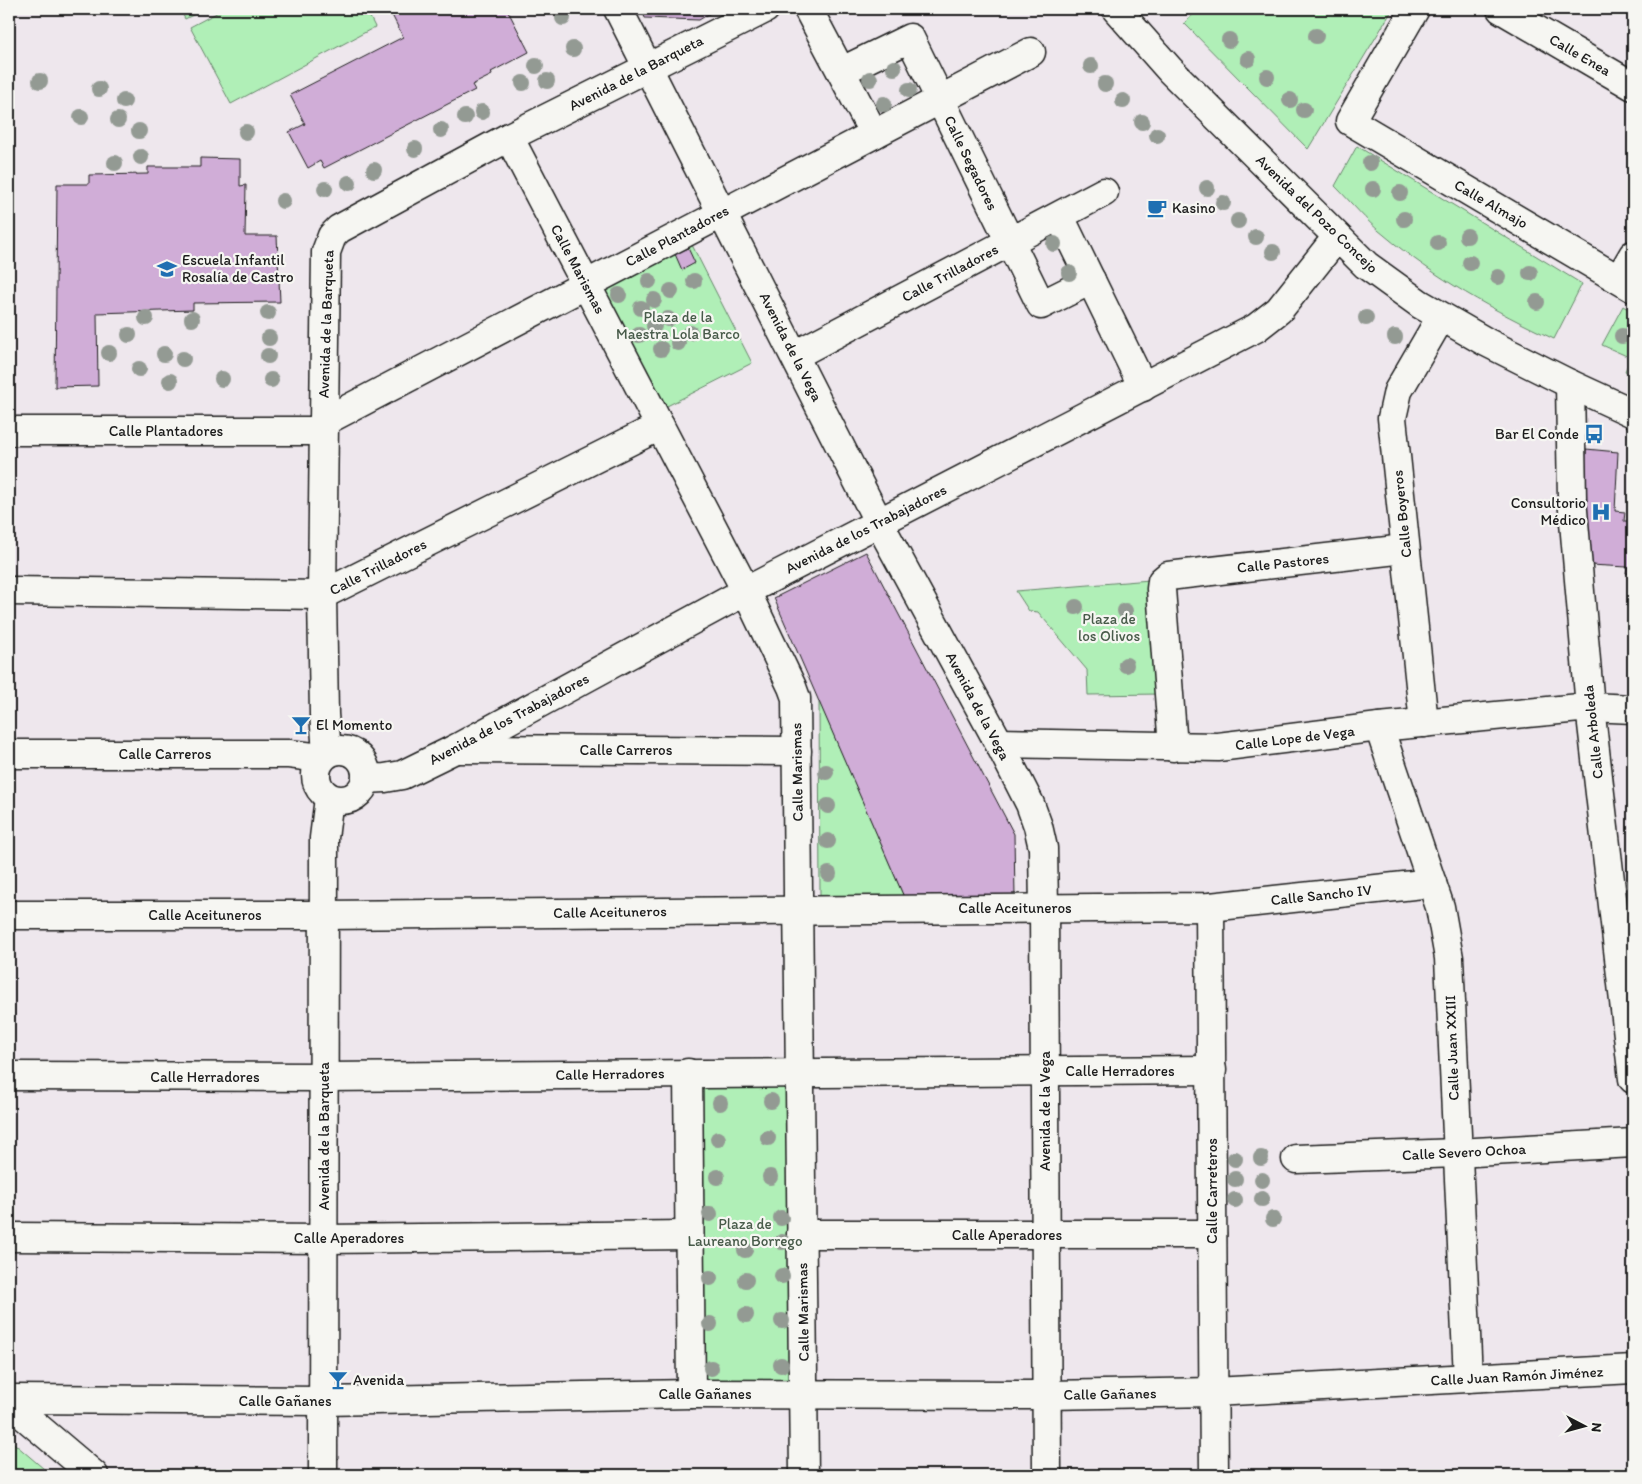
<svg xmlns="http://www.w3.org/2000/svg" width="1642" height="1484" viewBox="0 0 1642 1484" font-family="Itim,sans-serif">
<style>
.green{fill:#b0efb7;stroke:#66866a}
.building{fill:#d0add7;stroke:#1c1c1c}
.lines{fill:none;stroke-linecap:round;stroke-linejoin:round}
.street-casing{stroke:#1c1c1c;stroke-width:31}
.secondary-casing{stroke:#1c1c1c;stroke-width:31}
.street{stroke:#f6f6f2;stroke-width:28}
.secondary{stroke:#f6f6f2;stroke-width:28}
.tree{fill:#939a93}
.labels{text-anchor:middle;stroke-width:4.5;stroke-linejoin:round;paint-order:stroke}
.street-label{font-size:15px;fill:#1c1c1c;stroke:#f6f6f2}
.poi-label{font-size:15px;fill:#1c1c1c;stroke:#f6f6f2;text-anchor:start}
.park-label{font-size:15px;fill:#485b4a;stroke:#f6f6f2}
</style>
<rect width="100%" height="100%" fill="#eee7ed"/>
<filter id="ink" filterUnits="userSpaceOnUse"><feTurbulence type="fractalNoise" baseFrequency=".02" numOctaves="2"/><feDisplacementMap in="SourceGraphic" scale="10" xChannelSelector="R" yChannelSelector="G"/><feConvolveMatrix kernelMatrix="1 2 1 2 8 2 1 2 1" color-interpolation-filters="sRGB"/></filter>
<g filter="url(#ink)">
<g class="green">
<path d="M180,9H205L185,19Z"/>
<path d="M224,9H366L375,27L231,104L190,27Z"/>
<path d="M1199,9H1393L1308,149L1184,23Z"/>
<path d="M1357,146L1582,284L1554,339C1494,311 1435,278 1384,235C1366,221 1351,202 1335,186Z"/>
<path d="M691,243L752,363L665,407L604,288Z"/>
<path d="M1623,306L1633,312V375L1625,371L1631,358L1602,345Z"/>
<path d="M1150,580L1160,694L1088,695L1087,670L1038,612L1029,611L1016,591Z"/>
<path d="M819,700L904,897H820Z"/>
<path d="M790,1083L793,1382L699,1383L697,1084Z"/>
<path d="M9,1439L51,1475H9Z"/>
</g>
<g class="building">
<path d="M389,9H507L529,52L491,72L492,75L472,85L475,90L324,168L320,161L308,168L289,132L305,124L290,95L403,37Z"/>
<path d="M642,9H713L712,12L699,20L645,18Z"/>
<path d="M200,158L240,159V186L246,185L245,236H277L280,302L193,303V310L97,313L98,386L55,387L57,184H89V175L148,174V167H200Z"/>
<path d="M688,248L695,263L682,270L675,254Z"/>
<path d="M1586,449L1618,452L1615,511L1625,512L1624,521H1633V574L1626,573L1627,567L1590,565V541H1581Z"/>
<path d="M866,552L1014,834L1015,899L904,897L774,598Z"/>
</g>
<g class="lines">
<defs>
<g id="street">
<path d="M618,9L879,523L999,743L1030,804L1038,826L1043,848L1044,908L1047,1475"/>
<path d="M808,9L874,134"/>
<path d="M1415,9L1350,121L1633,288"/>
<path d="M1501,9L1633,86"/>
<path d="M842,71L910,38L1041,305L1091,280"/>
<path d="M509,137L746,591L792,687L796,698L804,1475"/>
<path d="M1060,217L1143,387"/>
<path d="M1619,279L1633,255"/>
<path d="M795,355L1104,192"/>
<path d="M1570,384L1572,499L1590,707L1633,1079"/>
<path d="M323,422L1031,52"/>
<path d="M9,431H323"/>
<path d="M9,591L322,595L660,426"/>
<path d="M1424,723L1392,418L1398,391L1441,317"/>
<path d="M1379,727L1440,907L1449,958L1468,1378"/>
<path d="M999,743L1218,747L1379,727L1590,707L1633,709"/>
<path d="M1173,747L1161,589L1162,581L1168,576L1405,549"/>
<path d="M456,749L797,751"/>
<circle cx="341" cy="775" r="25"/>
<path d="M327,753L324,714L322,595L326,252L332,236L339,229L509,137L765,9"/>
<path d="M9,754H289L321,758"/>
<path d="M366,779L385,778L402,775L455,749L746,591L1256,328L1279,310L1337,237"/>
<path d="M1210,907L1214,1475"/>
<path d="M9,915H324L1210,907L1432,883"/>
<path d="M688,1073L691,1394"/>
<path d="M9,1076L324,1077L1212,1070"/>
<path d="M1296,1159L1457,1153L1633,1143"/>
<path d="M801,1234H1212"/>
<path d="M9,1237L324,1239L688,1235"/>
<path d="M9,1399L324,1401L691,1394L1048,1395L1214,1392L1633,1369"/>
<path d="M9,1403L94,1475"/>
<path d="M323,1475L324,838L329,798"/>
</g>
<path id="secondary" d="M1116,9L1170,70L1366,265L1420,304L1486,342L1570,384L1633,413"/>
</defs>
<use href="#street" class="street-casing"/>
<use href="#secondary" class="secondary-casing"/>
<use href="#street" class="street"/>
<use href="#secondary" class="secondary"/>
</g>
<g class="tree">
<circle cx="563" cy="18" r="8"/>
<circle cx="1316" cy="36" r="8"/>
<circle cx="1229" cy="40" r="8"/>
<circle cx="573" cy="49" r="8"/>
<circle cx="1248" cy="59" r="8"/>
<circle cx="536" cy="66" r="8"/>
<circle cx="1091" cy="66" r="8"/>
<circle cx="894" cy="68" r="8"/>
<circle cx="1267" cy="77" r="8"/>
<circle cx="870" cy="79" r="8"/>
<circle cx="40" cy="81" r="8"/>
<circle cx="547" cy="81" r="8"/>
<circle cx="523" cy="83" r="8"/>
<circle cx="1105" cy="84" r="8"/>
<circle cx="99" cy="89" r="8"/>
<circle cx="909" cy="90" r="8"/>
<circle cx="1290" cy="100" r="8"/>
<circle cx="124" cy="101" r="8"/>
<circle cx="1123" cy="101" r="8"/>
<circle cx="884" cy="104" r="8"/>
<circle cx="1304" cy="110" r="8"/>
<circle cx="482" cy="112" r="8"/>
<circle cx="81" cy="117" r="8"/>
<circle cx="465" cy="117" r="8"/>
<circle cx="118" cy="120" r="8"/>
<circle cx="1142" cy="122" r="8"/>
<circle cx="441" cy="130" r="8"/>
<circle cx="139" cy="131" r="8"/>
<circle cx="246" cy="132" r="8"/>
<circle cx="1157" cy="135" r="8"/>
<circle cx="415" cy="149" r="8"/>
<circle cx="141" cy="157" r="8"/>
<circle cx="115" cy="163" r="8"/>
<circle cx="1370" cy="163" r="8"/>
<circle cx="374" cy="170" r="8"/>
<circle cx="349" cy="183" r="8"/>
<circle cx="1207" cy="188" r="8"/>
<circle cx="325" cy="189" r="8"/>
<circle cx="1373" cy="189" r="8"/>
<circle cx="1400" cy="193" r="8"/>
<circle cx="283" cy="201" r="8"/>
<circle cx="1223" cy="203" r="8"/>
<circle cx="1404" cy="219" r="8"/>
<circle cx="1238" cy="221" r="8"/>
<circle cx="1467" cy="236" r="8"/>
<circle cx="1256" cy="237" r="8"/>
<circle cx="1438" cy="243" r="8"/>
<circle cx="1054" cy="244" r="8"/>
<circle cx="1273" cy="252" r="8"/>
<circle cx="1470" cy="263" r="8"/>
<circle cx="1069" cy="273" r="8"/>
<circle cx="1530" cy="273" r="8"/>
<circle cx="1498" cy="277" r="8"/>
<circle cx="649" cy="281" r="8"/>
<circle cx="694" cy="281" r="8"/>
<circle cx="671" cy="291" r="8"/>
<circle cx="619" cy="295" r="8"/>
<circle cx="654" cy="300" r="8"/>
<circle cx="1537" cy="302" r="8"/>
<circle cx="641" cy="308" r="8"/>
<circle cx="268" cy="313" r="8"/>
<circle cx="146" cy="318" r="8"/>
<circle cx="1366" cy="318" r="8"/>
<circle cx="192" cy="319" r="8"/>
<circle cx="668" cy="319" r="8"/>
<circle cx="654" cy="326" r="8"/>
<circle cx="690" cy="333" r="8"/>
<circle cx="129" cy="335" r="8"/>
<circle cx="639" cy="335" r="8"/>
<circle cx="1622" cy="336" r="8"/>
<circle cx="1395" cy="337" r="8"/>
<circle cx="269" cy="338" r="8"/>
<circle cx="678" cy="343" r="8"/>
<circle cx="661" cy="349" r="8"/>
<circle cx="109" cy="353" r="8"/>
<circle cx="164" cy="354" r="8"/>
<circle cx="268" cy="356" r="8"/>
<circle cx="183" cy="359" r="8"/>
<circle cx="139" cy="369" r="8"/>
<circle cx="222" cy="379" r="8"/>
<circle cx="271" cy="380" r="8"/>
<circle cx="170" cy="381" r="8"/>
<circle cx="1076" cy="607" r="8"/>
<circle cx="1125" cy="611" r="8"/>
<circle cx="1126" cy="665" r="8"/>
<circle cx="826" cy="772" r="8"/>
<circle cx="828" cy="806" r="8"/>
<circle cx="828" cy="841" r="8"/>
<circle cx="829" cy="874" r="8"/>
<circle cx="771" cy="1101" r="8"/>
<circle cx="720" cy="1103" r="8"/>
<circle cx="768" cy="1138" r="8"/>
<circle cx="718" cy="1139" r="8"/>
<circle cx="1261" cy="1158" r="8"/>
<circle cx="1235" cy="1159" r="8"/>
<circle cx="717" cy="1177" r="8"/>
<circle cx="770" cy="1177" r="8"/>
<circle cx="1235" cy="1179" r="8"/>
<circle cx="1262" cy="1180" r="8"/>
<circle cx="1262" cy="1199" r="8"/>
<circle cx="1235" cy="1200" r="8"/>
<circle cx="710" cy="1214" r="8"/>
<circle cx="781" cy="1218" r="8"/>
<circle cx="1273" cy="1219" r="8"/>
<circle cx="782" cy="1242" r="8"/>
<circle cx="745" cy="1250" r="8"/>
<circle cx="782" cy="1276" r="8"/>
<circle cx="710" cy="1278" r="8"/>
<circle cx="746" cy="1280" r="8"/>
<circle cx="746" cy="1315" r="8"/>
<circle cx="782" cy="1321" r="8"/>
<circle cx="710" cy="1324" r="8"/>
<circle cx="781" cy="1365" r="8"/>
<circle cx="711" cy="1368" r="8"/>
</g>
</g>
<defs>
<symbol id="cafe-bare" viewBox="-9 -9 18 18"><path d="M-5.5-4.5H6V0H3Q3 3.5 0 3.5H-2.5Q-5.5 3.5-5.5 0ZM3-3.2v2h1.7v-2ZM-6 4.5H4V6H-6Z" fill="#1f6fb2" stroke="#f6f6f2" stroke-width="2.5" paint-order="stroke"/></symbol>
<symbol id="school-bare" viewBox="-9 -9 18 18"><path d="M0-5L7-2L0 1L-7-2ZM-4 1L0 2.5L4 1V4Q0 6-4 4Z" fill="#1f6fb2" stroke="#f6f6f2" stroke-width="2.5" paint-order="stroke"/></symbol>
<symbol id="bus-bare" viewBox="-9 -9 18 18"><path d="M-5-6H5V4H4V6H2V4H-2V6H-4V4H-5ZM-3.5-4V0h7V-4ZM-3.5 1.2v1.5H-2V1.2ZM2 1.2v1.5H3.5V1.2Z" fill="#1f6fb2" stroke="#f6f6f2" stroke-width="2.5" paint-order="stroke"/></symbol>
<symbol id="hospital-bare" viewBox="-9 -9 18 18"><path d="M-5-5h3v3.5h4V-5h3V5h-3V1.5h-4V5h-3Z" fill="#1f6fb2" stroke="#f6f6f2" stroke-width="2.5" paint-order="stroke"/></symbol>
<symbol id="bar-bare" viewBox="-9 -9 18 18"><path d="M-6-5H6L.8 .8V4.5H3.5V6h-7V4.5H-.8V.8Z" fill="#1f6fb2" stroke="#f6f6f2" stroke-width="2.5" paint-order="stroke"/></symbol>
</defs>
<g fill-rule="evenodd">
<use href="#cafe-bare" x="1143" y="194" width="28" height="28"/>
<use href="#school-bare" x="153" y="255" width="28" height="28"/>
<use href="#bus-bare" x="1580" y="420" width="28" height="28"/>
<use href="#hospital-bare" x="1587" y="498" width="28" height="28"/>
<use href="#bar-bare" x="287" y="711" width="28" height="28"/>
<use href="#bar-bare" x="324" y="1366" width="28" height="28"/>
</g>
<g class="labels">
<g class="street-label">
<text transform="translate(1580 55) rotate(30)" y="5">Calle Enea</text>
<text transform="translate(636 73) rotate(-27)" y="5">Avenida de la Barqueta</text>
<text transform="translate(971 163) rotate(64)" y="5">Calle Segadores</text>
<text transform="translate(1491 204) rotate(30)" y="5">Calle Almajo</text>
<text transform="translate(1317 214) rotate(44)" y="5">Avenida del Pozo Concejo</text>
<text transform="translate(677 236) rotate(-28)" y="5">Calle Plantadores</text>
<text transform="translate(578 269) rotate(62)" y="5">Calle Marismas</text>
<text transform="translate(950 273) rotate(-28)" y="5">Calle Trilladores</text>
<text transform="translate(326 324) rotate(-88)" y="5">Avenida de la Barqueta</text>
<text transform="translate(791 347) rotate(63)" y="5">Avenida de la Vega</text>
<text x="166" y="436">Calle Plantadores</text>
<text transform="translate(1402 514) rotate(-96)" y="5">Calle Boyeros</text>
<text transform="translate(866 529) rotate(-27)" y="5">Avenida de los Trabajadores</text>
<text transform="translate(1283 563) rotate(-6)" y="5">Calle Pastores</text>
<text transform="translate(378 567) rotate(-27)" y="5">Calle Trilladores</text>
<text transform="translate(978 706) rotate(62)" y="5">Avenida de la Vega</text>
<text transform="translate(509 719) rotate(-28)" y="5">Avenida de los Trabajadores</text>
<text transform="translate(1593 732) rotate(-96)" y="5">Calle Arboleda</text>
<text transform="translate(1295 738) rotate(-7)" y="5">Calle Lope de Vega</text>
<text x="626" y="755">Calle Carreros</text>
<text x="165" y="759">Calle Carreros</text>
<text transform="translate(797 772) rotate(-91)" y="5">Calle Marismas</text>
<text transform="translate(1321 895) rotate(-6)" y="5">Calle Sancho IV</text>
<text x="1015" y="913">Calle Aceituneros</text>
<text transform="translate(610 912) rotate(-1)" y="5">Calle Aceituneros</text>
<text x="205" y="920">Calle Aceituneros</text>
<text transform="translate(1452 1048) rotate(-92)" y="5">Calle Juan XXIII</text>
<text x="1120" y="1076">Calle Herradores</text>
<text transform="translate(610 1074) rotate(-1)" y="5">Calle Herradores</text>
<text x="205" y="1082">Calle Herradores</text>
<text transform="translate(1045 1111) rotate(-90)" y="5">Avenida de la Vega</text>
<text transform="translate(324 1136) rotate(-90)" y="5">Avenida de la Barqueta</text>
<text transform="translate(1464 1152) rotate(-3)" y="5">Calle Severo Ochoa</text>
<text transform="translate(1212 1191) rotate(-90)" y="5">Calle Carreteros</text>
<text x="1007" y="1240">Calle Aperadores</text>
<text x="349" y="1243">Calle Aperadores</text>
<text transform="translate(803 1312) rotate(-91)" y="5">Calle Marismas</text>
<text transform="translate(1517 1376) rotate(-3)" y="5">Calle Juan Ramón Jiménez</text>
<text x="705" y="1399">Calle Gañanes</text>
<text transform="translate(1110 1394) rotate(-1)" y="5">Calle Gañanes</text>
<text x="285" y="1406">Calle Gañanes</text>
</g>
<g class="poi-label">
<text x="1172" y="213">Kasino</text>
<text x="182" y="265">Escuela Infantil<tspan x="182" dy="17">Rosalía de Castro</tspan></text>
<text x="1579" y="439" text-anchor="end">Bar El Conde</text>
<text x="1586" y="508" text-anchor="end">Consultorio<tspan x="1586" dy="17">Médico</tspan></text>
<text x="316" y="730">El Momento</text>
<text x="353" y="1385">Avenida</text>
</g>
<g class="park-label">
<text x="678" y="322">Plaza de la<tspan x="678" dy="17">Maestra Lola Barco</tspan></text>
<text x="1109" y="624">Plaza de<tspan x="1109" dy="17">los Olivos</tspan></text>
<text x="745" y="1229">Plaza de<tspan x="745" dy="17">Laureano Borrego</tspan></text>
</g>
</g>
<rect width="1642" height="1484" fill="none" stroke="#f6f6f2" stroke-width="30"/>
<rect x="15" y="15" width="1612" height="1454" fill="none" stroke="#1c1c1c" stroke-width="2" filter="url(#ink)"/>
<g transform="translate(1584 1426) rotate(96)" stroke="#f6f6f2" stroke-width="4" paint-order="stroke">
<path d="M0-4L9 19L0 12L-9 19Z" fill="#1c1c1c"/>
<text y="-8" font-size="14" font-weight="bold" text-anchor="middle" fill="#1c1c1c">N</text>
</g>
</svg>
